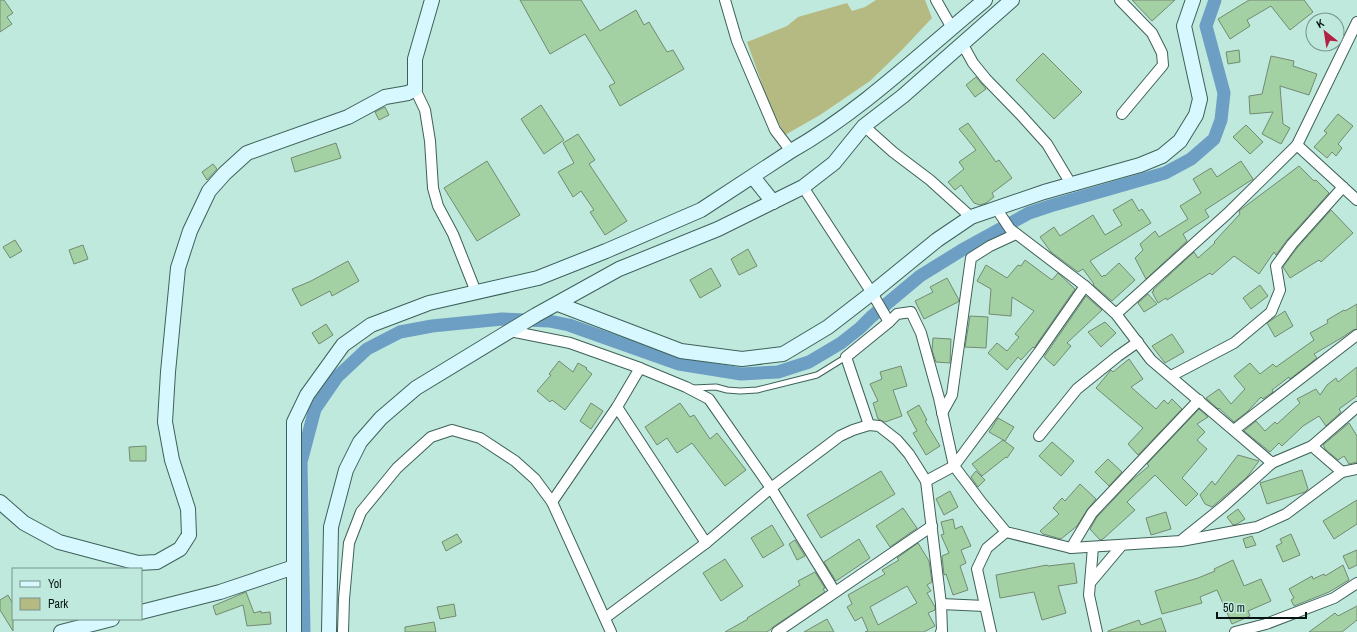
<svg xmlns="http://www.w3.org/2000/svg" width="1357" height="632" viewBox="0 0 1357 632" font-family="'Archivo Narrow',sans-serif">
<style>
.green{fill:#b5ba82}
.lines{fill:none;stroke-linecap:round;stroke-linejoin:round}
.canal{stroke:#6d9ec4;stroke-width:13}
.building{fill:#a4d1a4;stroke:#728a72;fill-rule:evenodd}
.lane-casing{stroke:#3d6159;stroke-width:7}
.street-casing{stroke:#3d6159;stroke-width:12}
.secondary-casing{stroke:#3d6159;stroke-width:16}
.lane{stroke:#fff;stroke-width:5}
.street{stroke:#fff;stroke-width:10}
.secondary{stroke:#d7f8fe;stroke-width:14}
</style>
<rect width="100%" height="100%" fill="#c0e9de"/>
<path class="green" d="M876,0H925L932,18L901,51L870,81L820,115L785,135L771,109L747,42L787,26L798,17L847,3L852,11L865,7Z"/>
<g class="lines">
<path class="canal" d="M304,632L301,462L315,409L337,377L367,349L400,332L432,326L502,319L549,321L569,325L679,364L741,374L778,372L809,362L841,343L860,328L871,317L920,276L962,250L1029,213L1050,206L1165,173L1191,159L1214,139L1221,120L1224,93L1206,26L1215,0"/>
</g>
<g class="building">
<path d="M0,0H4L13,13L7,17L12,24L0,32Z"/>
<path d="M520,0H581L600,31L636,10L644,25L649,22L667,52L673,50L684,69L620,106L609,86L615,83L585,34L550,54Z"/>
<path d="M1132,0H1175L1152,21Z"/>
<path d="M1249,0H1304L1313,12L1290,30L1271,6L1247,20L1250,26L1230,39L1218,19Z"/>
<path d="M1239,50L1240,62L1228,64L1226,52Z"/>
<path d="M1043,53L1082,92L1054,119L1016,80Z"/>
<path d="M1271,56L1294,61L1293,66L1317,74L1309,95L1280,86L1283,124L1290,128L1281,144L1262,134L1273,112L1250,114L1249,96L1262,94Z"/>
<path d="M976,77L986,89L975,97L966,85Z"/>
<path d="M541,105L564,140L544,154L521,119Z"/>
<path d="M385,107L389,115L379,120L375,112Z"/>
<path d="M1338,114L1353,126L1338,144L1342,148L1336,156L1332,152L1327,158L1314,147L1327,133L1324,131Z"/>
<path d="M968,123L996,162L999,160L1012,178L992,193L994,197L986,203L980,205L974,203L961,185L955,190L948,182L964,169L959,162L976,150L959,129Z"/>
<path d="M1246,125L1263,142L1250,154L1233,137Z"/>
<path d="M578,134L595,160L589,164L627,221L605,235L590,212L594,210L581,191L573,197L558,172L574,163L563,143Z"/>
<path d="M336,143L341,158L295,172L291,158Z"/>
<path d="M487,161L520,215L477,241L444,188Z"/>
<path d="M1241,161L1253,179L1205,210L1209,217L1183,234L1187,241L1146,279L1135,258L1143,250L1140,244L1155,231L1159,237L1188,219L1180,206L1201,193L1193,179L1211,168L1217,177Z"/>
<path d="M213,164L217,169L207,180L202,172Z"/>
<path d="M1299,166L1314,181L1316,180L1329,193L1287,240L1276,255L1274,252L1259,274L1234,256L1212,275L1210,273L1167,300L1166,298L1158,303L1152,292L1154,291L1153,290L1194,252L1198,258L1215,243L1214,242L1240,214L1239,211Z"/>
<path d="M1132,199L1139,211L1142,209L1151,223L1090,261L1102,277L1104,275L1105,276L1119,263L1135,280L1112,301L1093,285L1094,284L1083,269L1078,272L1051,252L1040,237L1054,227L1060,236L1093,215L1105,235L1122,225L1113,210Z"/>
<path d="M1331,210L1353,233L1321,262L1319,260L1290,278L1283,267L1297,248Z"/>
<path d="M15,240L22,251L10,258L3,247Z"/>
<path d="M83,245L88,259L74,264L69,250Z"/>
<path d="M748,249L757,266L739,275L731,259Z"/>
<path d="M1025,260L1052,280L1058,273L1075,289L1034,348L1033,347L1021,360L1018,357L1007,370L988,353L997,343L1007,351L1019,337L1015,334L1034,311L1012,297L1011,316L989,314L991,289L977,281L986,265L1007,278L1018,265L1021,266Z"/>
<path d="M348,261L359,281L332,296L330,291L301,306L292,289L311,281Z"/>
<path d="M711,268L721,286L700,298L690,280Z"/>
<path d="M947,278L959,300L958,302L924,319L915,301L933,292L930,287Z"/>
<path d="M1260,285L1268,296L1251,309L1243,298Z"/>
<path d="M1148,294L1157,304L1144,312L1138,303Z"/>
<path d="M1086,296L1102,310L1067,343L1071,346L1054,366L1044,357Z"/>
<path d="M1357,304V329L1353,330L1343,337L1314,354L1317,358L1290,379L1289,377L1272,390L1273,392L1263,399L1261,397L1248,411L1234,422L1219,408L1218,409L1206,398L1219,389L1231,404L1245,389L1234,376L1250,363L1260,374L1273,364L1276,367L1314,340L1310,333L1328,323L1327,320L1344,310L1345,311Z"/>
<path d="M1285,311L1293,326L1275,337L1267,323Z"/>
<path d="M970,316L988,317L986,348L965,347Z"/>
<path d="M1105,322L1116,333L1101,347L1088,332Z"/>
<path d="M326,324L333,335L319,344L312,333Z"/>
<path d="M1172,334L1184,352L1165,363L1152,346Z"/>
<path d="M933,338L951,339L950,363L936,362L932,350Z"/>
<path d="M1129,359L1143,379L1131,387L1156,409L1164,400L1168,404L1172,399L1182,409L1138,455L1128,444L1143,428L1096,388L1111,370L1113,372Z"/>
<path d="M559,361L573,372L578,363L587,368L586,369L592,374L565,410L552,400L550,402L537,391L551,375L549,374Z"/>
<path d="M901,366L907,386L893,390L902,416L885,422L878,419L873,403L878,401L870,384L882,379L880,372Z"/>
<path d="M1357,367V396L1339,409L1341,412L1326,426L1319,416L1303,426L1282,446L1279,443L1270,452L1244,431L1256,421L1265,431L1275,422L1277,424L1300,403L1297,399L1316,389L1320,395L1327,385L1336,378L1338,382Z"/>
<path d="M591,403L603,411L591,429L580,421Z"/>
<path d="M680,403L690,417L694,415L710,439L717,433L746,470L725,486L692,443L677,453L667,438L657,445L645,427Z"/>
<path d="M919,405L927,420L925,421L940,446L926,455L913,433L917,431L907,412Z"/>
<path d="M1199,409L1208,417L1197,424L1205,432L1197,440L1207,449L1182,478L1198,494L1186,506L1155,475L1127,502L1135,510L1103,539L1100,540L1090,529L1097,517L1131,481L1149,466L1147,464Z"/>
<path d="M998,418L1014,427L1005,441L989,432Z"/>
<path d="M1349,423L1357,436V462L1349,464L1344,456L1338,460L1326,450L1323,445Z"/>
<path d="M1003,440L1014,448L1007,458L1006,457L982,476L972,464Z"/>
<path d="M1052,442L1074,461L1061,476L1039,456Z"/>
<path d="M146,446V461H130L129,447Z"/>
<path d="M1238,455L1259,461L1247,477L1212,507L1205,504L1200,495L1212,481L1215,485Z"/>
<path d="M1108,459L1122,472L1109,486L1095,472Z"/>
<path d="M1302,470L1308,489L1305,492L1267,504L1260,483Z"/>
<path d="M881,471L895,494L821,538L807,515Z"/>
<path d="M976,471L985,480L978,487L971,477Z"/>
<path d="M1080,484L1096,499L1087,510L1077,526L1061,539L1043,534L1040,531L1059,514L1053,508L1062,498L1065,501Z"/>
<path d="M950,491L958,507L944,515L936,499Z"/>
<path d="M1357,500V524L1334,539L1323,521Z"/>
<path d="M903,508L917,528L890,547L876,526Z"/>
<path d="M1238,509L1245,519L1237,524L1233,525L1227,517Z"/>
<path d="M1166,512L1171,529L1151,535L1146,518Z"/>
<path d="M953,519L955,529L962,526L971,546L961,550L966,563L960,566L968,590L953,595L946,574L944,575L942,556L949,553L941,535L944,534L941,522Z"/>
<path d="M772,525L784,545L763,558L751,538Z"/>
<path d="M457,534L462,542L446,551L442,542Z"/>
<path d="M1291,534L1300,555L1283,562L1276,546L1282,543L1280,539Z"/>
<path d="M1252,536L1256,545L1246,548L1243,539Z"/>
<path d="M859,539L870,558L836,581L824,562Z"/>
<path d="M795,540L805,556L797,560L789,544Z"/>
<path d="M918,543L929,561L932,582L927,585L931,591L927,593L935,607V610L928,613L935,626L924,632H865L868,631L862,617L855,621L847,607L852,604L848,595L885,574L882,570L899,560L897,558ZM907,586L917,603L878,625L870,607Z"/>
<path d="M1357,550V565L1349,569L1343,556Z"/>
<path d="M725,559L743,586L721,601L703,573Z"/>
<path d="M1233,560L1244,586L1261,579L1271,601L1248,611L1250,616L1232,624L1217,590L1200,597L1202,603L1162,614L1155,591L1198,578L1215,571L1214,569Z"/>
<path d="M1074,563L1077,583L1058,586L1066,613L1042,620L1034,592L1000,598L996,575L1047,565L1048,566Z"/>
<path d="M1343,565L1349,580L1329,592L1294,606L1291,600L1294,598L1289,589L1312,576L1313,579L1324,574L1325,576Z"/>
<path d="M815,572L825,588L823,589L825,592L773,627L771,629L767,632H725L748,619L747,618L800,585L798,581Z"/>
<path d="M246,592L254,613L261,611V613L270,612L271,624L247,626L243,605L216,615L213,606Z"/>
<path d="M8,595L13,604V631L0,610V600Z"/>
<path d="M454,604L456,616L440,619L437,607Z"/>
<path d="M1357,606V620L1342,632H1309L1335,613L1338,616Z"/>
<path d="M1161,618L1166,632H1108V631L1139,620L1141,625Z"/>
<path d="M827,619L834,632H804Z"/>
<path d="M434,622L436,632H405V627Z"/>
</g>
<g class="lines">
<defs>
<path id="lane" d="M693,388L716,387L727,390L740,391L757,390L817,375L846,357"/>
<g id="street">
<path d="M725,0L737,41L775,130L791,151"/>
<path d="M936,0L952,28"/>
<path d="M1120,0L1152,33L1162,53L1163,65L1122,114"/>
<path d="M963,45L973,63L986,79L1020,114L1047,144L1071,184"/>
<path d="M415,89L425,110L430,141L433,188L438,206L453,234L476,292"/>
<path d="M864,126L893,152L930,180L971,217"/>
<path d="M1297,145L1357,200"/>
<path d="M803,187L872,293L889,322L897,314L911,312L921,333L939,398L954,466L982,503L1006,532L1071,548L1181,541L1257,527L1286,514L1342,472L1357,469"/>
<path d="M996,208L1010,229L1085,286L1116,314L1151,360L1272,463L1312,446L1342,472"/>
<path d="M1116,314L1227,214L1297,145L1357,22"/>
<path d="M510,331L570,343L640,368L686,387L709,399L771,488L840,436L853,430L869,425L879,426L897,440L909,454L926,481L941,604L942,631L941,632"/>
<path d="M1171,376L1234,343L1271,312L1280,290L1276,266L1292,244L1343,187"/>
<path d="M617,407L706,543"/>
<path d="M942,413L952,395L971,258L990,246L1016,234"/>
<path d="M869,425L846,357L889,322"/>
<path d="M1234,430L1357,335"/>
<path d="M1039,436L1077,389L1118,356L1138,342"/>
<path d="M1312,446L1357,407"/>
<path d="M926,481L954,466L1039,352L1085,286"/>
<path d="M552,502L617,407L640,368"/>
<path d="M1183,539L1224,506L1272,463"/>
<path d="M1093,547L1089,595L1097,632"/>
<path d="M1071,548L1092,513L1199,400"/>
<path d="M1090,583L1122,545"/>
<path d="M941,604L985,606"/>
<path d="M605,618L706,543L771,488L835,592"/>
<path d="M343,632L344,599L349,543L361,512L397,468L431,437L452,430L480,438L515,461L535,479L552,502L611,632"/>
<path d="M777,632L932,526"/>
<path d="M991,632L977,569L987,548L1006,532"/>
<path d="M1235,632L1266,624L1334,598L1357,583"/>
</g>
<g id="secondary">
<path d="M753,177L773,202"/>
<path d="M558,304L681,351L742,359L783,354L828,327L872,293L937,240L971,217L1044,192L1140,165L1162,156L1180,141L1196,115L1200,99L1184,26L1193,0"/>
<path d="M0,502L24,523L59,542L138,563L157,562L180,549L189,535L188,509L172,460L165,422L168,372L178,268L190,231L209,191L225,173L247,153L348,117L385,97L408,93L415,89V59L432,0"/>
<path d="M141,612L220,592L294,567"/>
<path d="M61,632L112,619"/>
<path d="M294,632V422L307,395L343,345L371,325L429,303L538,278L606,251L701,210L791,151C860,112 923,51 985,0"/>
<path d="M329,632L331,527L346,470L360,442L381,418L416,388L536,315L619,269L718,229L803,187L834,163L864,126L903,96L1012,0"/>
</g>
</defs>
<use href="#lane" class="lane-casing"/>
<use href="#street" class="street-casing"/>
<use href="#secondary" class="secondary-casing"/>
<use href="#lane" class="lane"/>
<use href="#street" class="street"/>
<use href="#secondary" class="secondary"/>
</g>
<rect x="12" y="568" width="130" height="52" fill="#c0e9de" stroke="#76948c"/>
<rect x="20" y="581" width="20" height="6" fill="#d7f8fe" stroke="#76948c"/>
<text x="48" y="588" font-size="12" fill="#061411">Yol</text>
<rect x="20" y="598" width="20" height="12" fill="#b5ba82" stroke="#76948c"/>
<text x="48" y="608" font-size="12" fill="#061411">Park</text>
<g transform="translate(1325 32) rotate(330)"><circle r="19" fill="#c0e9de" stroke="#76948c"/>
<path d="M0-3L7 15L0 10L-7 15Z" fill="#b32142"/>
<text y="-6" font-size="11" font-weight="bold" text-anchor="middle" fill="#061411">K</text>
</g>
<path d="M1217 612v6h89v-6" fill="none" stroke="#061411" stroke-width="2"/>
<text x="1223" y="612" font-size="12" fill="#061411" stroke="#c0e9de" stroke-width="3" paint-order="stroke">50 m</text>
</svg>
